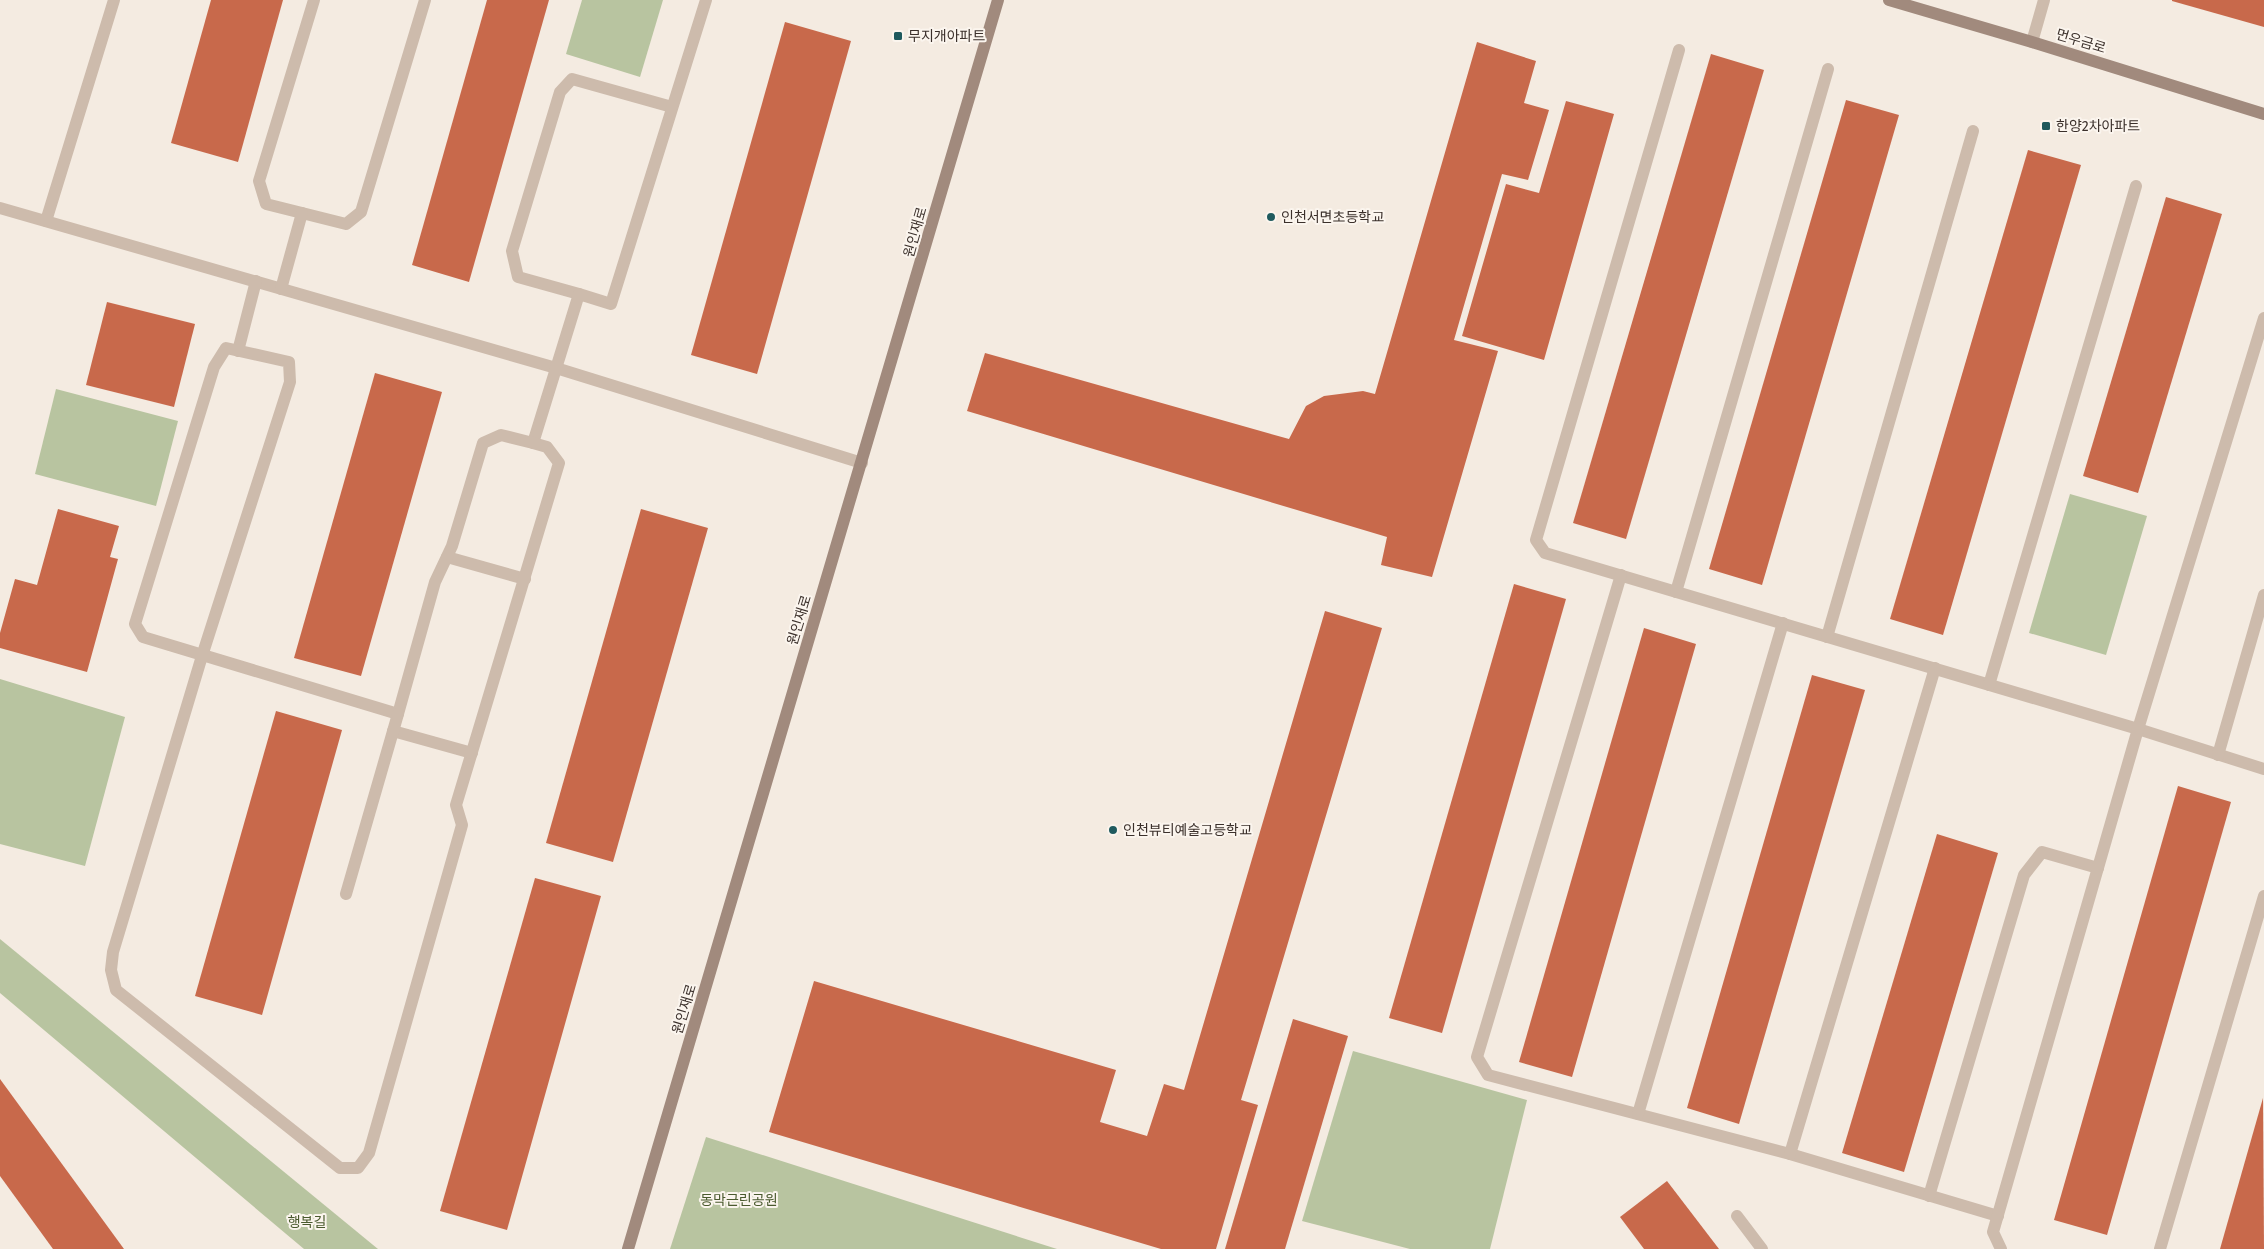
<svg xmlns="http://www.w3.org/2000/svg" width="2264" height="1249" viewBox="0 0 2264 1249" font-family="'Fira Sans','Noto Sans KR',sans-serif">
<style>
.green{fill:#b8c4a0}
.building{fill:#c8694b}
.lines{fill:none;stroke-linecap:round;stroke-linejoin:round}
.service{stroke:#cdbbac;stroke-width:12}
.minor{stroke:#cdbbac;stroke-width:12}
.secondary{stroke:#a18a7d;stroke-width:12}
.poi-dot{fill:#1f5a5e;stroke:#fbf5ee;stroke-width:2}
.labels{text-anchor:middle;stroke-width:4;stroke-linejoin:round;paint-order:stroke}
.poi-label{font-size:14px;fill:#3b302b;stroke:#fbf5ee;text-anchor:start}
.street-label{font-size:14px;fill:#3b302b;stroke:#fbf5ee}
.park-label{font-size:14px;fill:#4a5a2e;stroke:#fbf5ee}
</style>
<rect width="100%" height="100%" fill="#f4ebe1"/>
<g class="green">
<path d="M582,0H663L640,77L566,54Z"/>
<path d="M56,389L178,421L156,506L35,474Z"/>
<path d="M2070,494L2147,516L2106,655L2029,633Z"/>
<path d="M0,679L125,717L85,866L0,844Z"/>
<path d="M0,939L378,1249H304L0,993Z"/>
<path d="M1353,1051L1527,1100L1490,1249H1410L1302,1221Z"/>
<path d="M706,1137L1057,1249H670Z"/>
</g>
<g class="building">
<path d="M211,0H283L238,162L171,143Z"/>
<path d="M487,0H549L469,282L412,265Z"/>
<path d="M2172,0H2264V27L2172,1Z"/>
<path d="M785,22L851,41L757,374L691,355Z"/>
<path d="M1477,42L1536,61L1524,103L1549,110L1528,180L1502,174L1454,340L1498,351L1432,577L1381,565L1387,537L967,411L985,353L1289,439L1306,406L1324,396L1363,391L1375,394Z"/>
<path d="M1711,54L1764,70L1626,539L1573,523Z"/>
<path d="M1846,100L1899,115L1762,585L1709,569Z"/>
<path d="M1566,101L1614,114L1544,360L1462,336L1506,184L1539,193Z"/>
<path d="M2028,150L2081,165L1943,635L1890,619Z"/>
<path d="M2166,197L2222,214L2138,493L2083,476Z"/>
<path d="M107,302L195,324L174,407L86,385Z"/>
<path d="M375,373L442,392L361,676L294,658Z"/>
<path d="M58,509L119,526L110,557L118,559L87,672L0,648V633L15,579L37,585Z"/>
<path d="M641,509L708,528L613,862L546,843Z"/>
<path d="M1514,584L1566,599L1442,1033L1389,1018Z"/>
<path d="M1325,611L1382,628L1241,1100L1258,1105L1216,1249H1161L769,1132L814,981L1116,1070L1100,1122L1147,1136L1164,1084L1184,1090Z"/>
<path d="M1644,628L1696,644L1572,1077L1519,1062Z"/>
<path d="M1812,675L1865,690L1739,1124L1687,1108Z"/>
<path d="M276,711L342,730L262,1015L195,996Z"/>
<path d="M2178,786L2231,802L2107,1235L2054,1220Z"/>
<path d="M1937,834L1998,853L1904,1172L1842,1153Z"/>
<path d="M535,878L601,896L507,1230L440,1211Z"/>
<path d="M1293,1019L1348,1036L1285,1249H1225Z"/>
<path d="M0,1079L124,1249H53L0,1176Z"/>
<path d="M2263,1098L2264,1249H2220Z"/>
<path d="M1667,1181L1719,1249H1644L1620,1217Z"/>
</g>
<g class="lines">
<g class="service">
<path d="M314,0L259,181L266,204L346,224L361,212L425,0"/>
<path d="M1679,50L1536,540L1545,553L2138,729L2264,769"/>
<path d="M0,208L556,368L862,463"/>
<path d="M46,221L114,0"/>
<path d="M281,289L302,213"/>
<path d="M579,294L518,277L512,251L560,92L572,79L672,107"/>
<path d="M238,351L256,281"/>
<path d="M533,443L579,294L611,304L706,0"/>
<path d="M447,557L525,579"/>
<path d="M1621,575L1477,1057L1488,1075L1790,1154L1998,1216"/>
<path d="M1676,592L1828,69"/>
<path d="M1827,637L1973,131"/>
<path d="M202,656L113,952L111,970L116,990L340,1168H358L369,1153L462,825L456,805L559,463L547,447L533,443L501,435L483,443L452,546L435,582L398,714L143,637L135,624L214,367L226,348L289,362L290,382L202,656"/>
<path d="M1989,685L2136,186"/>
<path d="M393,731L472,753"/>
<path d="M2218,755L2264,595"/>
<path d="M346,894L398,714"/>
<path d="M1638,1114L1783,623"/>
<path d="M1790,1154L1935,668"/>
<path d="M1929,1196L2024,875L2042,852L2098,868"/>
<path d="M1737,1216L1762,1249"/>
<path d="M2001,1249L1993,1232L2138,729L2264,318"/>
<path d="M2160,1249L2264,896"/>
</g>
<path class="minor" d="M2032,42L2044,0"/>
<g class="secondary">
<path d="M1889,0L2032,42L2264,114"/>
<path d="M628,1249L998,0"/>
</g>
</g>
<g class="poi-dot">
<rect x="893" y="31" width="10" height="10" rx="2.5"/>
<rect x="2041" y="121" width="10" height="10" rx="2.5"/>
<circle cx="1271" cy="217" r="5"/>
<circle cx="1113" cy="830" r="5"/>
</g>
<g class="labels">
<g class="poi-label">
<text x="908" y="41">무지개아파트</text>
<text x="2056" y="131">한양2차아파트</text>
<text x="1281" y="222">인천서면초등학교</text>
<text x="1123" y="835">인천뷰티예술고등학교</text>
</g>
<g class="street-label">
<text transform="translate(2081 41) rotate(17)" y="5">먼우금로</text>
<text transform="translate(915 232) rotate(-74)" y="5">원인재로</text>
<text transform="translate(799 620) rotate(-73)" y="5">원인재로</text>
<text transform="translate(684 1009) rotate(-73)" y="5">원인재로</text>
</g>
<g class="park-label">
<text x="739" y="1205">동막근린공원</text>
<text x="307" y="1227">행복길</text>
</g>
</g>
</svg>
